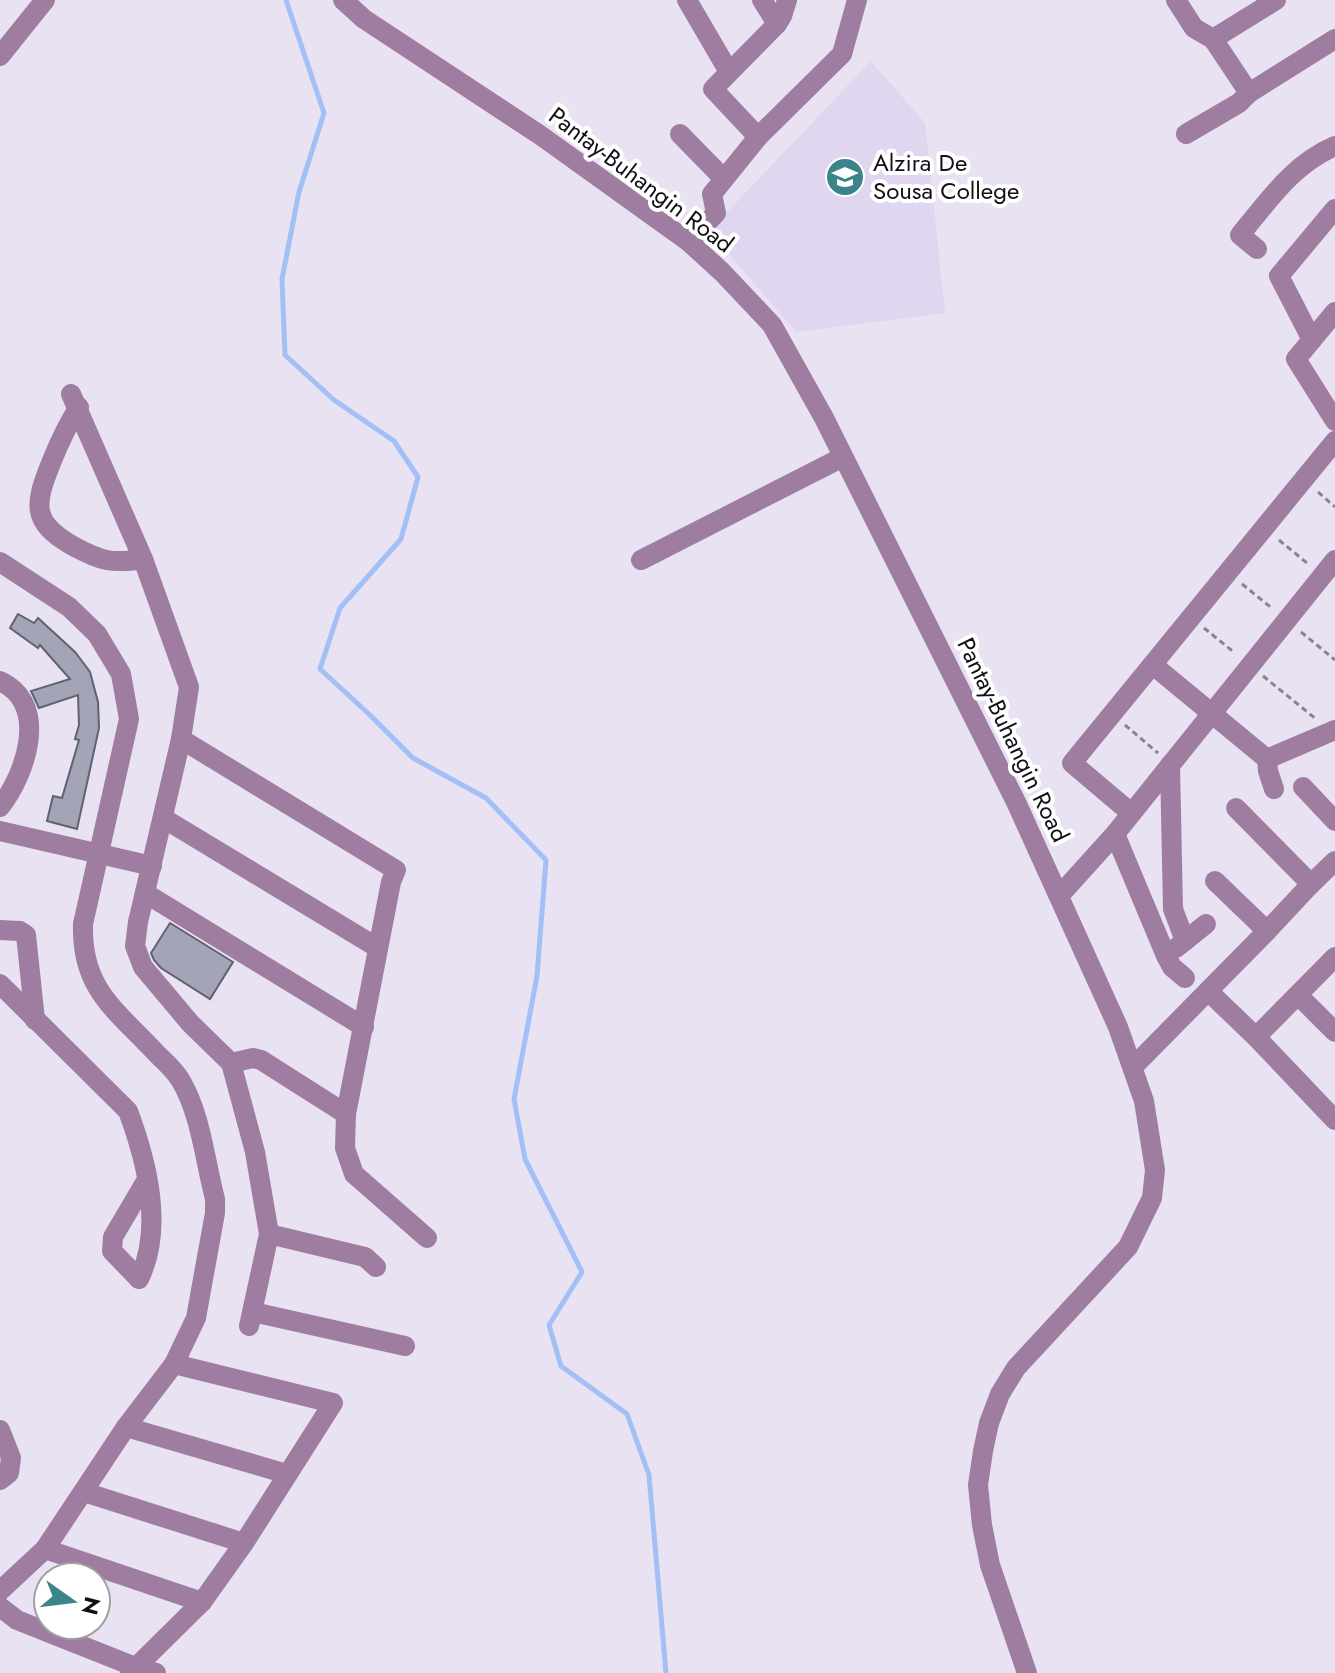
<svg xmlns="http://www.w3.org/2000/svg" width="1335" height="1673" viewBox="0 0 1335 1673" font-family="Jost,sans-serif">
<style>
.built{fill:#e0d6ef}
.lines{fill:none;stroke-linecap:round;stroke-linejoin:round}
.stream{stroke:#a2bff6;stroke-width:5}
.building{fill:#a3a4b5;stroke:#616271;stroke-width:2}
.path{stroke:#88838f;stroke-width:3;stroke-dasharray:6 4;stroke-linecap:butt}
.minor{stroke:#9e7da1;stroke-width:20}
.labels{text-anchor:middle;stroke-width:8;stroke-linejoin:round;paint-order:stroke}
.poi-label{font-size:24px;fill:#120f15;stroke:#fff;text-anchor:start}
.street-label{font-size:24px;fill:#120f15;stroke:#fff}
</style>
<rect width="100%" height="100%" fill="#e8e2f3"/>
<path class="built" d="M871,61L925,123L945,313L796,332L709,231Z"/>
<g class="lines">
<path class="stream" d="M286,0L324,113L299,192L282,279L285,355L334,400L394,441L418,477L401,539L340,608L320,669L370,715L413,758L486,798L546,860L537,976L514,1099L525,1159L582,1272L549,1325L561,1366L627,1414L649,1475L666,1673"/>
</g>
<g class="building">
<path d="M18,614L34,623L38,618L75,652L90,672L98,702L99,728L77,829L47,821L53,796L62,798L79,740L75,739L79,725L78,695L39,708L31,691L70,679L40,645L38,648L10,628Z"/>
<path d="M170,923L233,962L210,999L161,968L154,960L151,953Z"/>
</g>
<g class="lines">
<g class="path">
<path d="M1318,492L1335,507"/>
<path d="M1279,540L1307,563"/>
<path d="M1242,584L1273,609"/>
<path d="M1204,628L1235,653"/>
<path d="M1301,632L1335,660"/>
<path d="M1263,676L1316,719"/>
<path d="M1125,725L1158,753"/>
</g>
<g class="minor">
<path d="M343,0L364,19L540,135L689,242L722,272L772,325L824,418L1016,802L1118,1027L1144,1101L1155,1170L1152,1198L1128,1247L1016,1368L1000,1394L989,1423L983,1451L978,1485L982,1525L990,1565L1027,1673"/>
<path d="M687,0L729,72"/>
<path d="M762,0L777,24"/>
<path d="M1176,0L1194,28L1213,39L1249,93"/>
<path d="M1213,39L1276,0"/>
<path d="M0,56L45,0"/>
<path d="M680,134L723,178"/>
<path d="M1186,134L1239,103L1249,93L1335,39"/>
<path d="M758,137L713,89L777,24L782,16L787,0"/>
<path d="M689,242L716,213L712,194L758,137L842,54L857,0"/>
<path d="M1257,249L1240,235C1269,200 1293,164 1335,146"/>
<path d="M1335,312L1296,359L1335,421"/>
<path d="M1312,340L1279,276L1335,209"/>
<path d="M71,394L143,559L189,687L181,739L138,922L135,946L143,967L190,1023L231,1063L255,1152L269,1234L249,1326"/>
<path d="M79,407C67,425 59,443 51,463C35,503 30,522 73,546C101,561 111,564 143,559"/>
<path d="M641,560L843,457"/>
<path d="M0,562L69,607L97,634L121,674L129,719L83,924C81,989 116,1010 156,1053C165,1062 175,1070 181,1081C201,1115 205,1161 215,1199V1213L196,1318L174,1364L126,1427L45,1549L0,1591"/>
<path d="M1153,665L1267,759L1268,771L1274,789"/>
<path d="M0,681C50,704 26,774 0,807"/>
<path d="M181,739L396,870L391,882L346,1114L345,1148L354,1174L427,1238"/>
<path d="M1267,759L1335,730"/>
<path d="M1170,765L1173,909L1185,941"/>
<path d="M1303,787L1335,821"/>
<path d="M1131,813L1072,763L1335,441"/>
<path d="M163,818L378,948"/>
<path d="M0,831L152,866"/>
<path d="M1115,834L1166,956L1172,967L1185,978"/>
<path d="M1215,881L1267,931L1311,884L1236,808"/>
<path d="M1311,884L1335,861"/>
<path d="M145,893L364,1027"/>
<path d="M1059,896L1115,834L1335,560"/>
<path d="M0,930L20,931L26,935L35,1020"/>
<path d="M1176,948L1206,924"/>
<path d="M1335,957L1256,1037L1335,1120"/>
<path d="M0,984L128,1111C147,1162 164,1228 139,1279L112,1251L113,1237L146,1181"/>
<path d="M1208,991L1256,1037"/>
<path d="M1298,995L1335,1032"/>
<path d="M231,1063L253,1058L261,1060L346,1114"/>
<path d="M1133,1067L1267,931"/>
<path d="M269,1234L365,1257L376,1267"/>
<path d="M253,1312L405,1346"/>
<path d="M126,1427L287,1474"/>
<path d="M0,1430L11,1458L9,1473L0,1480"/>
<path d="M84,1492L244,1543"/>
<path d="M45,1549L202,1602"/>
<path d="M0,1607L17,1620L138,1668L156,1673"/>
<path d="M130,1673L202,1602L244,1543L333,1403L174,1364"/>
</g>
</g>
<defs>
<symbol id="university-disc" viewBox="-11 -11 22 22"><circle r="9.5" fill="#3b8489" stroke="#fff"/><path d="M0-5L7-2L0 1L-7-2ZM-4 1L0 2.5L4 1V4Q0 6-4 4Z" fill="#fff"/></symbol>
</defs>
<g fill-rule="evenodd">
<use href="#university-disc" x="823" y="155" width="44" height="44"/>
</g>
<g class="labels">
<g class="poi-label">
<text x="873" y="171">Alzira De<tspan x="873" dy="28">Sousa College</tspan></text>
</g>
<g class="street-label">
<text transform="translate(641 180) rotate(37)" y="8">Pantay-Buhangin Road</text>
<text transform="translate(1013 740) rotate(64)" y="8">Pantay-Buhangin Road</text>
</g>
</g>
<g transform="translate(72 1601) rotate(104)"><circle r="38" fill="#ffffff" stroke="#a09fa1" stroke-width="2"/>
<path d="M0-6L14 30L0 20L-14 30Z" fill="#3b8489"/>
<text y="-12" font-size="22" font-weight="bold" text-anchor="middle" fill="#120f15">N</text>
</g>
</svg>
